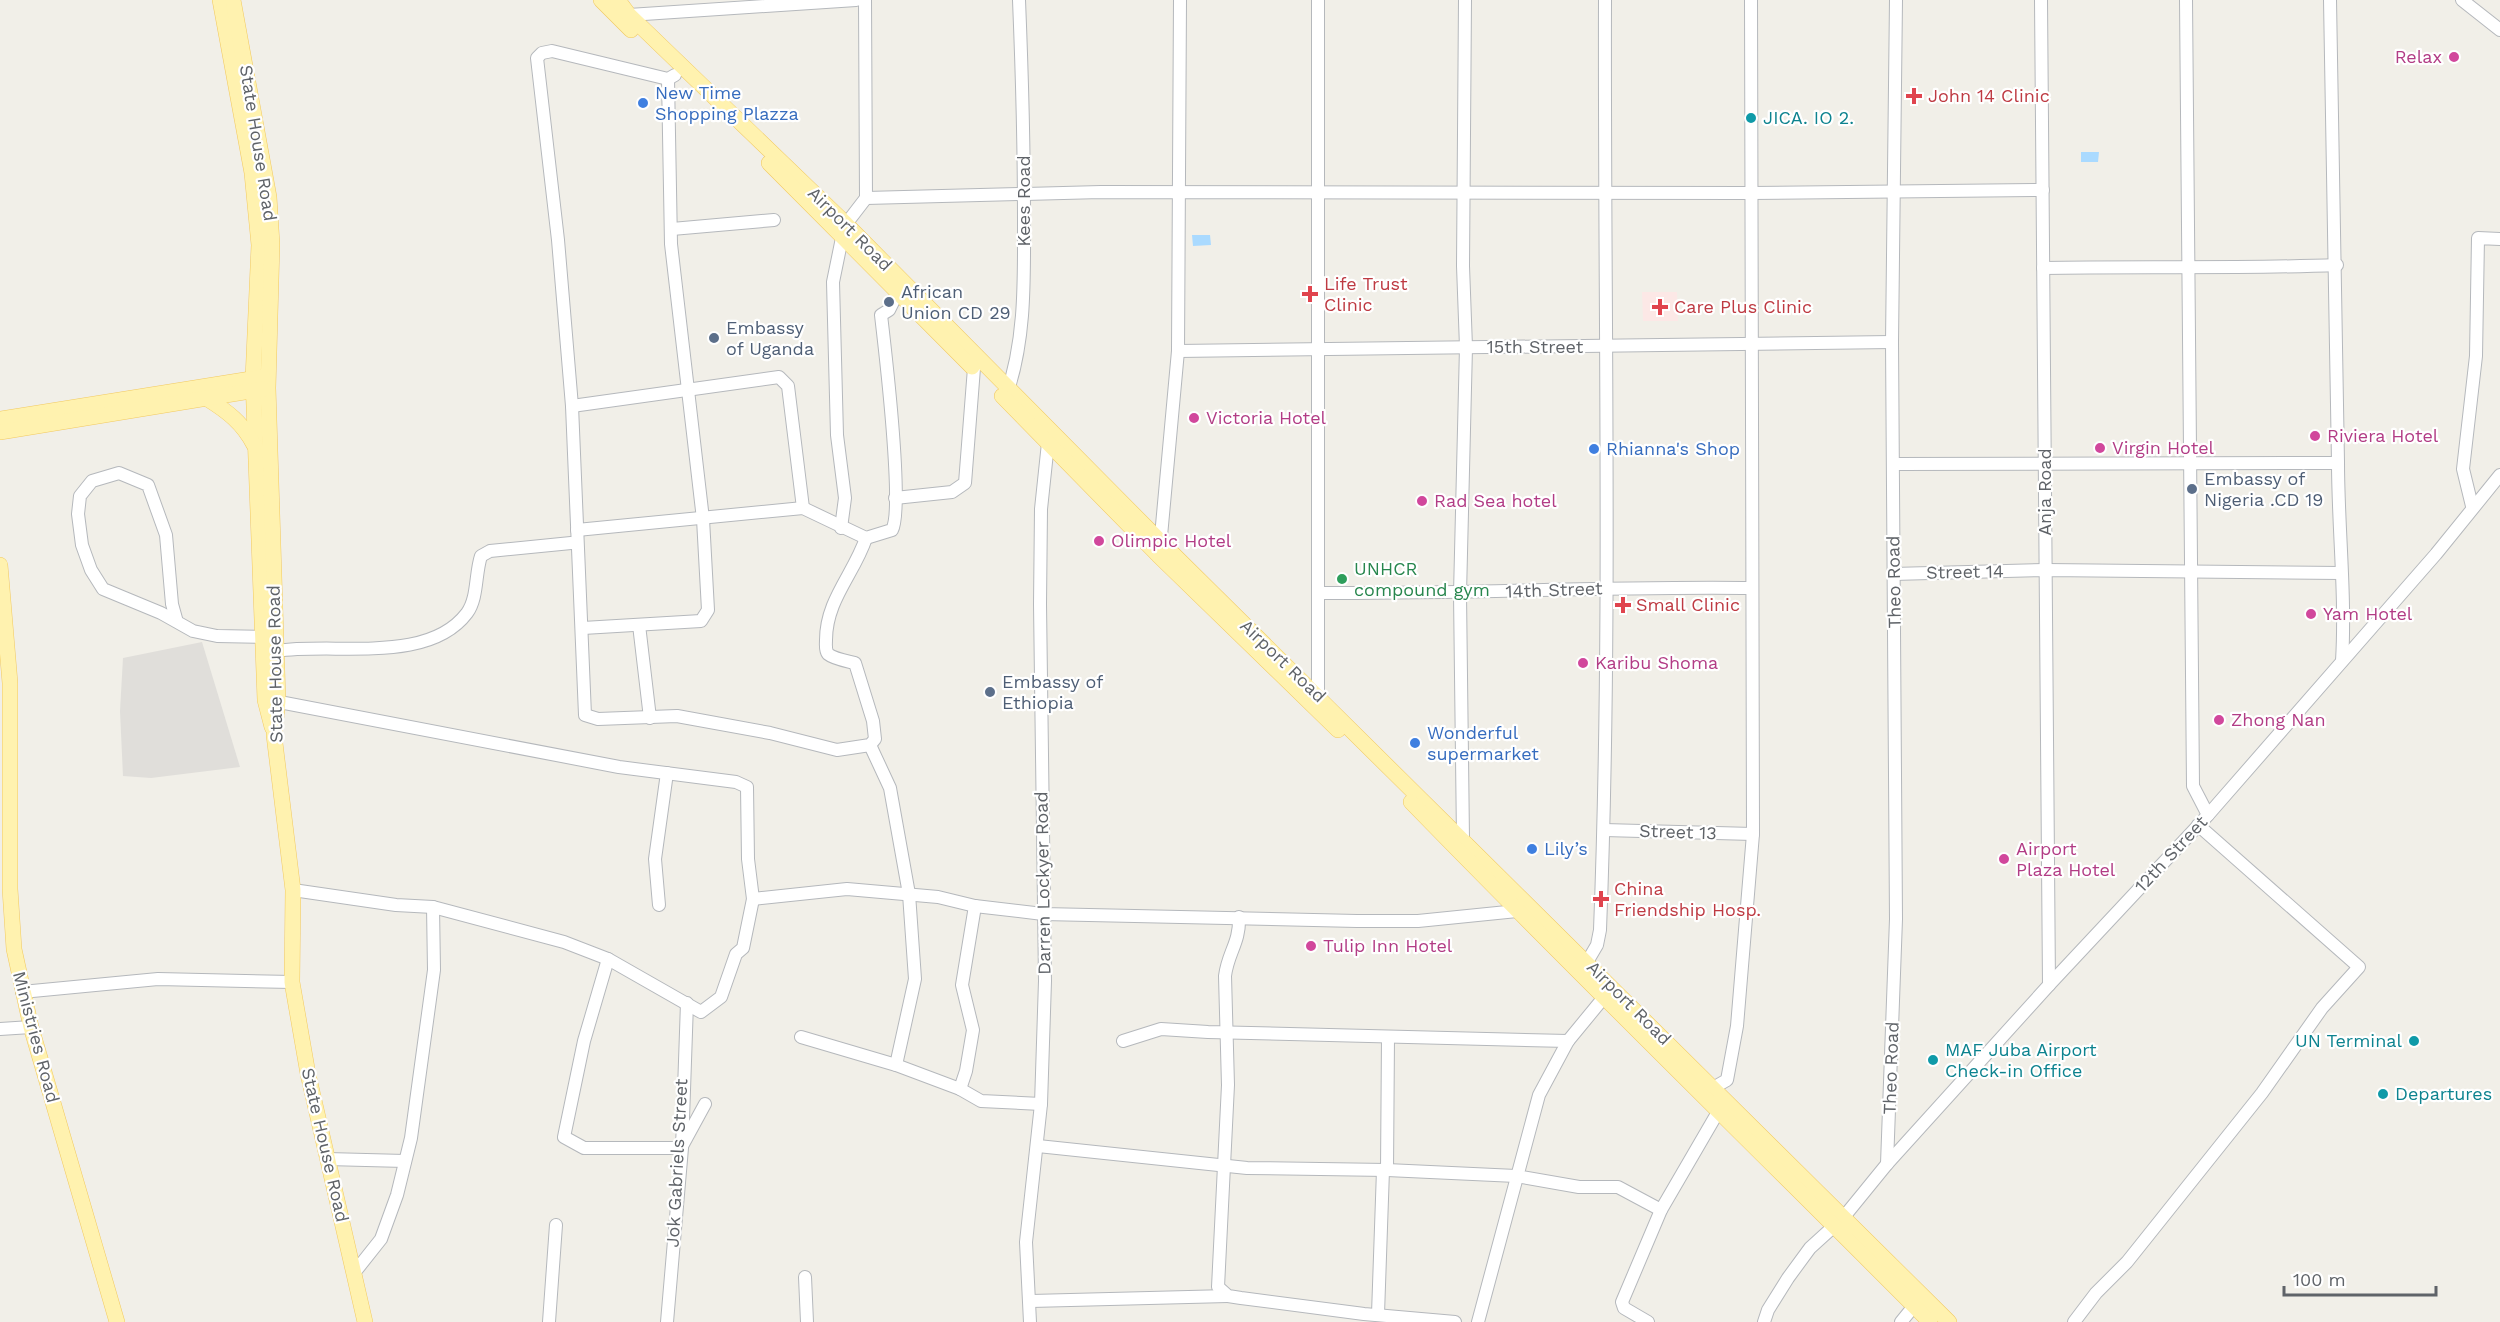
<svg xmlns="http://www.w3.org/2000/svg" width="2500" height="1322" viewBox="0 0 2500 1322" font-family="'Work Sans',sans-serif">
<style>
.industrial{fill:#e0deda}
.medical{fill:#fce8e6}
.water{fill:#aadaff}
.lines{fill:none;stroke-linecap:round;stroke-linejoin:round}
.minor-casing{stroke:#b5b8bc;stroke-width:14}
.major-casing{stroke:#f2c960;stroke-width:16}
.minor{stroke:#fff;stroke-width:12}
.major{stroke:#fff2af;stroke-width:15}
.hotel-dot{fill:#d1479c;stroke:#fff;stroke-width:2}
.health-dot{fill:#e0444e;stroke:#fff;stroke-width:2}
.shop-dot{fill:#3f7fe0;stroke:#fff;stroke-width:2}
.culture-dot{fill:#0f9aa8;stroke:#fff;stroke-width:2}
.service-dot{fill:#5c6f8a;stroke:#fff;stroke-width:2}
.leisure-dot{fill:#2e9e5b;stroke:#fff;stroke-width:2}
.labels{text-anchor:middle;stroke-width:4.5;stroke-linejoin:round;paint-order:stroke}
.hotel-label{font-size:18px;fill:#b23c85;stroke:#fff;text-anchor:start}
.shop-label{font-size:18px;fill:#366cbe;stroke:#fff;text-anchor:start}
.health-label{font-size:18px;fill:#be3a42;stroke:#fff;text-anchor:start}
.culture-label{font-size:18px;fill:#0d838f;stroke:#fff;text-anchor:start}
.street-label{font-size:18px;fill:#5f6368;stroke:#fff}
.service-label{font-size:18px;fill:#4e5e75;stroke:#fff;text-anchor:start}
.leisure-label{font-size:18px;fill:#27864d;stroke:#fff;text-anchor:start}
</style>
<rect width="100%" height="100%" fill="#f1efe8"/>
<path class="industrial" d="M202,642L240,767L151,778L123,776L120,711L123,658Z"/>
<path class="medical" d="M1642,292H1677L1678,321H1643Z"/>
<g class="water">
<path d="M2081,152H2099L2098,162H2081Z"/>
<path d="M1192,235H1210L1211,245L1193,246Z"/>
</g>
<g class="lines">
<defs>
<g id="minor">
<path d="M2041,0L2049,985"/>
<path d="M2186,0L2193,786L2208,815"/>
<path d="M2330,0C2334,154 2336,308 2338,462C2338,528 2346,595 2342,661"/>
<path d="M2462,0L2500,30"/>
<path d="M629,15L856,0"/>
<path d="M675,75L668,79L552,51L542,53L537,58L558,240L572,406L585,715L598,719L677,716L770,733L837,750L870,745L875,739L873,721L855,663C847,661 834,659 828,654C825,650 826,645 826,640C826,600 854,574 866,538"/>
<path d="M866,198L1101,192L1750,193L2043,190"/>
<path d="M846,224L866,198L865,0"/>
<path d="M672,229L774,220"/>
<path d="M2043,268C2141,266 2239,269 2337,265"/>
<path d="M1178,351L1892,342"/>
<path d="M1006,396C1026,340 1024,278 1024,219C1024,146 1022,73 1019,0"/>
<path d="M572,406L779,377L788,386L803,508"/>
<path d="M1894,464L2338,463"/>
<path d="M895,498L952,492L965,483L974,368"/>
<path d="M2472,506L2463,469L2476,356L2478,238L2500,239"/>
<path d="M841,528L845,498L837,435L833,282L842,238"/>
<path d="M577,530L803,508L866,538L892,530C904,509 885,349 881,315L889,310L898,292"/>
<path d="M1160,547L1178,351L1180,0"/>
<path d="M1893,574L2046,570L2341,573"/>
<path d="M1319,593C1464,594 1608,586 1752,588"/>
<path d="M177,622L172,604L166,535L148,485L119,473L92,481L80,496L78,514L82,545L91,570L103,589L161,613L193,631L217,636L270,637"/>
<path d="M639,625L650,718"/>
<path d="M583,628L701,621L708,610L703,519L671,244L668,79"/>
<path d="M277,651C334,642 428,665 467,613C478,598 475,574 481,556L490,551L571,543"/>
<path d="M1318,696V0"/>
<path d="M269,700L619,767L736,782L747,787L748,859L753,899L847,889L938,897L975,906L1043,914L1357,921H1418L1517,911"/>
<path d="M870,745L890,788L909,894L915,979L896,1065"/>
<path d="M1604,830L1753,834"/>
<path d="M1459,845L1463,839L1460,594L1466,347L1463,266L1465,0"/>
<path d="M293,890L396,905L433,907L564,942L608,959L701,1012L721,997L736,954L743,948L753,899"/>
<path d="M659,905L655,859L667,773"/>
<path d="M1239,917C1240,943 1228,952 1225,976L1228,1085L1218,1287L1228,1296L1241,1298L1364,1314L1455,1322"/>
<path d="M608,959L584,1041L564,1137L584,1148H681L705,1104"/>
<path d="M1587,962L1597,945L1600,930C1612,620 1604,310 1605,0"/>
<path d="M22,992L158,979L292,982"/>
<path d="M0,1029L31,1027"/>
<path d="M801,1037L896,1065L960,1089L981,1101L1041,1104"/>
<path d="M1123,1041L1161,1029L1208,1032L1568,1041"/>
<path d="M1713,1088L1727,1080L1737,1026L1753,834L1751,0"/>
<path d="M960,1089L966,1071L973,1030L962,985L975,906"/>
<path d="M1038,1146L1247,1168L1387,1170L1516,1176L1579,1187H1618L1661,1210"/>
<path d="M327,1159L405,1161"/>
<path d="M1887,1164L1896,919L1892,342L1896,0"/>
<path d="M1387,1170L1388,1037"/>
<path d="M354,1273L381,1239L397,1195L411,1138L434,970L433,907"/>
<path d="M805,1277L807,1322"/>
<path d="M1031,1301L1228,1296"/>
<path d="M1378,1314L1383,1170"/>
<path d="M549,1322L556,1225"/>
<path d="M667,1322L682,1148L687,1003"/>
<path d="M1030,1322L1026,1242L1041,1104L1045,981L1040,604L1041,509L1048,443"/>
<path d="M1478,1322L1539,1095L1568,1041L1605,996"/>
<path d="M1648,1322L1624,1308L1622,1302L1661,1210L1718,1112"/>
<path d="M1764,1322L1768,1310L1788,1278L1810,1248L1843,1218L1887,1164L2049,985L2208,815L2436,554L2500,475"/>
<path d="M1901,1322L1914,1306"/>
<path d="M2074,1322L2096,1293L2127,1262L2262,1093L2322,1008L2359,967L2198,825"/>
</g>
<g id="major">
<path d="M220,0L252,173L259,245L253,379L265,700L272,727"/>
<path d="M233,0L269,197L272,244L268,388L278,701L274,735L293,890L292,982L308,1074L365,1322"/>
<path d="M601,0L631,30"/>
<path d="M618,0L629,15L846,224L1161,542L1949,1322"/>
<path d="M769,163L972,367"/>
<path d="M1002,396L1158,555L1338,730"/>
<path d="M206,398C227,411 243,423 254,445"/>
<path d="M0,419L263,377"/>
<path d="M0,432L263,389"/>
<path d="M0,565L10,683V889L14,949L31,1027L117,1322"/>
<path d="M1411,802C1582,978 1757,1148 1930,1322"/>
</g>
</defs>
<use href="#minor" class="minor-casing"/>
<use href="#major" class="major-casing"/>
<use href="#minor" class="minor"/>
<use href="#major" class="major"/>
</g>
<g class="hotel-dot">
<circle cx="2454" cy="57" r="6"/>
<circle cx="1194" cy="418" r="6"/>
<circle cx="2315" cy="436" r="6"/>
<circle cx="2100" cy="448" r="6"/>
<circle cx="1422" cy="501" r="6"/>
<circle cx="1099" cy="541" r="6"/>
<circle cx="2311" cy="614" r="6"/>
<circle cx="1583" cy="663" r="6"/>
<circle cx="2219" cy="720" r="6"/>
<circle cx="2004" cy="859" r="6"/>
<circle cx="1311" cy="946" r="6"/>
</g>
<g class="health-dot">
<path d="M1911 87h6v6h6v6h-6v6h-6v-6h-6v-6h6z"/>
<path d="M1307 285h6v6h6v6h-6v6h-6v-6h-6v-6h6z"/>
<path d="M1657 298h6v6h6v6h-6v6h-6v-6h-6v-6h6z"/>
<path d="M1620 596h6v6h6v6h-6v6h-6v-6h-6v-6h6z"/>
<path d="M1598 890h6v6h6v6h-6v6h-6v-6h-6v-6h6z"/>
</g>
<g class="shop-dot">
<circle cx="643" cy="103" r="6"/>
<circle cx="1594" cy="449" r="6"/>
<circle cx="1415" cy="743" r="6"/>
<circle cx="1532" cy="849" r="6"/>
</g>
<g class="culture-dot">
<circle cx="1751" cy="118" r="6"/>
<circle cx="2414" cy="1041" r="6"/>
<circle cx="1933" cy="1060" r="6"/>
<circle cx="2383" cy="1094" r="6"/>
</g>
<g class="service-dot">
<circle cx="889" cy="302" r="6"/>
<circle cx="714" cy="338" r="6"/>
<circle cx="2192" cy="489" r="6"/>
<circle cx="990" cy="692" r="6"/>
</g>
<circle class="leisure-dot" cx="1342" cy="579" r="6"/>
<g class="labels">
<g class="hotel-label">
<text x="2442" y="63" text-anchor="end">Relax</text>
<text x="1206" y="424">Victoria Hotel</text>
<text x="2327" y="442">Riviera Hotel</text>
<text x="2112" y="454">Virgin Hotel</text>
<text x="1434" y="507">Rad Sea hotel</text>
<text x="1111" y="547">Olimpic Hotel</text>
<text x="2323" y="620">Yam Hotel</text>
<text x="1595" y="669">Karibu Shoma</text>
<text x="2231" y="726">Zhong Nan</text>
<text x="2016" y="855">Airport<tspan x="2016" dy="21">Plaza Hotel</tspan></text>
<text x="1323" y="952">Tulip Inn Hotel</text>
</g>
<g class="shop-label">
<text x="655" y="99">New Time<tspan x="655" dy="21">Shopping Plazza</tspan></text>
<text x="1606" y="455">Rhianna's Shop</text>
<text x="1427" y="739">Wonderful<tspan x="1427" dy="21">supermarket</tspan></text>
<text x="1544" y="855">Lily’s</text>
</g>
<g class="health-label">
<text x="1928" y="102">John 14 Clinic</text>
<text x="1324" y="290">Life Trust<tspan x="1324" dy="21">Clinic</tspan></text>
<text x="1674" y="313">Care Plus Clinic</text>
<text x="1636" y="611">Small Clinic</text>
<text x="1614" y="895">China<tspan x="1614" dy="21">Friendship Hosp.</tspan></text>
</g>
<g class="culture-label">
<text x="1763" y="124">JICA. IO 2.</text>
<text x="2402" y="1047" text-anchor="end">UN Terminal</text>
<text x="1945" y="1056">MAF Juba Airport<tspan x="1945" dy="21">Check-in Office</tspan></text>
<text x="2395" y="1100">Departures</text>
</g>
<g class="street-label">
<text transform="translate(258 143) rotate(81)" y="6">State House Road</text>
<text transform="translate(1024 201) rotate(-90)" y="6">Kees Road</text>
<text transform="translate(850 229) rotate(45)" y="6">Airport Road</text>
<text x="1535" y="353">15th Street</text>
<text transform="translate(2045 492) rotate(-90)" y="6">Anja Road</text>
<text transform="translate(1965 572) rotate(-1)" y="6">Street 14</text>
<text transform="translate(1894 582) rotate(-91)" y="6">Theo Road</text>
<text transform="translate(1554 590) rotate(-2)" y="6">14th Street</text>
<text transform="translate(1283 661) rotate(44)" y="6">Airport Road</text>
<text transform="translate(275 664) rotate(-91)" y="6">State House Road</text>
<text transform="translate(1678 832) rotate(2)" y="6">Street 13</text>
<text transform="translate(2171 854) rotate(-47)" y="6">12th Street</text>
<text transform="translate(1043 883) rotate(-91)" y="6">Darren Lockyer Road</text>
<text transform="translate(1629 1003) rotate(45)" y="6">Airport Road</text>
<text transform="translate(36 1037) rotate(75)" y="6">Ministries Road</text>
<text transform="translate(1891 1068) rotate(-88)" y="6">Theo Road</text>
<text transform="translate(325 1145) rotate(77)" y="6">State House Road</text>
<text transform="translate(677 1163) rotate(-87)" y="6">Jok Gabriels Street</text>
</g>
<g class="service-label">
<text x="901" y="298">African<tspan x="901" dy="21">Union CD 29</tspan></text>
<text x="726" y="334">Embassy<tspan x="726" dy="21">of Uganda</tspan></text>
<text x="2204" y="485">Embassy of<tspan x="2204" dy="21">Nigeria .CD 19</tspan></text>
<text x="1002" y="688">Embassy of<tspan x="1002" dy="21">Ethiopia</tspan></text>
</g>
<g class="leisure-label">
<text x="1354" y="575">UNHCR<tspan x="1354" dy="21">compound gym</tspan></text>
</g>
</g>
<path d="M2284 1286v9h152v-9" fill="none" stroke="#5f6368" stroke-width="3"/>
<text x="2293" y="1286" font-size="18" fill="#5f6368" stroke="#ffffff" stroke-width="4.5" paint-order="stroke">100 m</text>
</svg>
